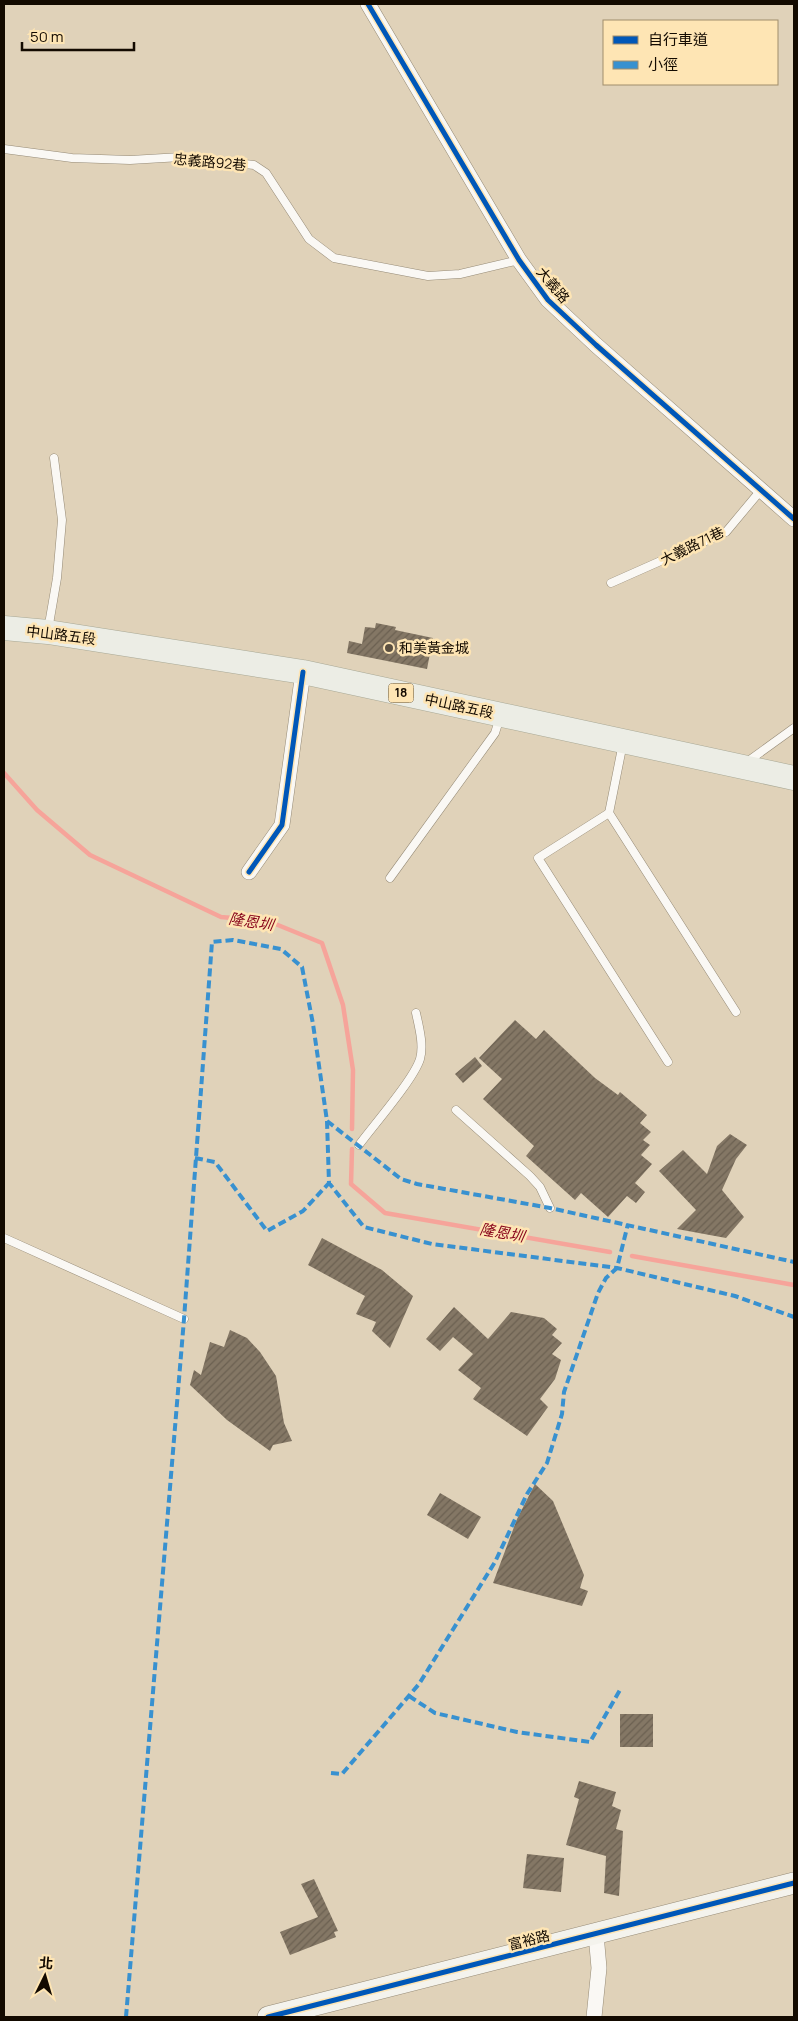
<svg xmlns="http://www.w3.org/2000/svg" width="798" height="2021" viewBox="0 0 798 2021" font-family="Manrope,'Noto Sans TC',sans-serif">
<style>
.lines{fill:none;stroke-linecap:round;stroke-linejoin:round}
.stream{stroke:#f6a49a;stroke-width:4.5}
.building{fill:url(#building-hatch)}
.lane-casing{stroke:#958a76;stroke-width:9}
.street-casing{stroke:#958a76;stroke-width:16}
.secondary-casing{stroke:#958a76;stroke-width:22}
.primary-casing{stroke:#a8a895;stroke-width:25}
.lane{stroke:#faf8f4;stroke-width:8}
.street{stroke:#faf8f4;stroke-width:15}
.secondary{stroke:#f4f3ed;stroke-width:21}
.primary{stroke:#ecede5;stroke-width:24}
.quiet{stroke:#3891d0;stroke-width:4;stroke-dasharray:8 4;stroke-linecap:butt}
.cycleway-casing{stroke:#fee5b4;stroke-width:8}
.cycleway{stroke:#0057b8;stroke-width:5}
.poi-dot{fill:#5b5041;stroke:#fee5b4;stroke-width:2}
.labels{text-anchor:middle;stroke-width:5;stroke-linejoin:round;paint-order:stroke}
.shield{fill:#fee5b4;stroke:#5a4c36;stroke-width:1}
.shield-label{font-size:12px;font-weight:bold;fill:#130a00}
.street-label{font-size:14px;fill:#130a00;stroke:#fee5b4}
.poi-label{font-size:14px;fill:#130a00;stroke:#fee5b4;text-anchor:start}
.water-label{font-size:15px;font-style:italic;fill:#870219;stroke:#fee5b4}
</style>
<defs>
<pattern id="building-hatch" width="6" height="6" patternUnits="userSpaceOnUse" patternTransform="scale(1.25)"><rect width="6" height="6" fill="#847765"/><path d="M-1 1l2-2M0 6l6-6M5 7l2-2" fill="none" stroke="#6b6051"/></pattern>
</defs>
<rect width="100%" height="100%" fill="#e0d2b9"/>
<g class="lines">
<g class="stream">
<path d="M4,773L37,810L90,855L221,917L268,921L322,943L343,1005L353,1070L352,1129"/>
<path d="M352,1149L351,1184L385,1213L610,1252"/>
<path d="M632,1256L794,1285"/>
</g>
</g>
<g class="building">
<path d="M376,623L396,627L395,630L433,638L427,669L347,653L349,641L362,644L365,627L375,628Z"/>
<path d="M515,1020L536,1039L544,1030L595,1078L618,1095L620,1092L647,1115L640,1123L651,1132L643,1140L650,1145L641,1155L652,1164L635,1183L645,1192L636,1203L627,1196L608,1217L581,1193L575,1200L526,1156L534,1146L483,1099L502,1079L479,1058Z"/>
<path d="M475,1057L482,1066L463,1083L455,1074Z"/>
<path d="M730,1134L747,1145L736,1159L722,1190L744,1217L726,1238L677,1229L696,1210L659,1171L683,1150L707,1174L717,1146Z"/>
<path d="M322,1238L382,1270L413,1296L390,1348L372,1331L376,1322L356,1314L365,1296L308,1265Z"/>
<path d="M454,1307L488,1339L511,1312L544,1318L557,1329L552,1335L562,1343L552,1354L561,1360L555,1379L540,1399L548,1407L527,1436L473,1399L481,1388L458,1370L473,1354L453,1337L440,1351L426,1339Z"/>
<path d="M230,1330L247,1338L260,1352L276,1376L284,1423L292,1441L273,1445L270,1451L227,1420L190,1385L194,1370L201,1375L210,1342L224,1347Z"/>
<path d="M535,1484L553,1501L584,1575L580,1588L588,1591L582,1606L493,1583L517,1519Z"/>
<path d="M440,1493L481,1517L468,1539L427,1515Z"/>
<rect x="620" y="1714" width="33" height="33"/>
<path d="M579,1781L616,1792L612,1806L621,1810L616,1829L623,1831L619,1896L604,1893L606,1856L566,1845L579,1799L574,1797Z"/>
<path d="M527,1854L564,1858L561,1892L523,1888Z"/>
<path d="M314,1879L338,1931L334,1932L336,1937L290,1955L280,1932L318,1917L301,1884Z"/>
</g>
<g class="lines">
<defs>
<g id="lane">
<path d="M4,149L72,158L130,160L181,157L254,165L266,173L309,239L334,258L428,276L460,274L519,260"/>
<path d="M611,583L726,532L761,490"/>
<path d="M48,630L57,578L62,520L54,458"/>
<path d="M623,743L609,813L736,1012"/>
<path d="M747,762L794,728"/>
<path d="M609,813L538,858L668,1062"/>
<path d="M390,878L495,733L500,717"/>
<path d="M456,1110L530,1176L540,1187L550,1208"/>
<path d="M359,1145C373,1126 414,1079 420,1059C424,1045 419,1027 416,1013"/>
<path d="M4,1238L184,1319"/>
</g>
<g id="street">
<path d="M368,4L519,260L548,300L596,345L794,519"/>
<path d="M249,872L282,825L303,672"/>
<path d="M594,2017L599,1968L596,1934"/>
</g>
<path id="secondary" d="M268,2017L794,1883"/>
<path id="primary" d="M4,628L48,632L303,672L794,778"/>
</defs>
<use href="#lane" class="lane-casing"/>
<use href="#street" class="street-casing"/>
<use href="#secondary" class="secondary-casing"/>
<use href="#primary" class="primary-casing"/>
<use href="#lane" class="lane"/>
<use href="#street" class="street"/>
<use href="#secondary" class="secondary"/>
<use href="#primary" class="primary"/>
<g class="quiet">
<path d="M327,1121L401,1179L417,1184L550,1208L794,1262"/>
<path d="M195,1158L215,1162L267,1231L303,1211L329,1183"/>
<path d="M409,1696L435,1713L517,1732L590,1742L620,1690"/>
<path d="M331,1773L342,1774L419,1684L495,1562L527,1494L547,1463L562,1414L564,1392L598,1293L606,1278L617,1268L628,1224"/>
<path d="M126,2017L184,1319L212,942L233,940L281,949L302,967L313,1024L327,1121L329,1183L364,1227L432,1244L617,1268L735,1296L794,1317"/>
</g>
<defs>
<g id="cycleway">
<path d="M368,4L519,260L548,300L596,345L794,519"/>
<path d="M249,872L282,825L303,672"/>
<path d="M268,2017L794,1883"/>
</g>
</defs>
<use href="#cycleway" class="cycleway-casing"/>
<use href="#cycleway" class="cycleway"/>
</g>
<circle class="poi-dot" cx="389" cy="648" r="5"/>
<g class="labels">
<rect class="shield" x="388.5" y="683.5" width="25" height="19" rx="4"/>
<g class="shield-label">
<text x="401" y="697">18</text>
</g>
<g class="street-label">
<text transform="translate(210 162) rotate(5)" y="5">忠義路92巷</text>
<text transform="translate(553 285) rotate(50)" y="5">大義路</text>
<text transform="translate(692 546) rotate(-26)" y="5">大義路71巷</text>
<text transform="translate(61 635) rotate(7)" y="5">中山路五段</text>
<text transform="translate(459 706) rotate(12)" y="5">中山路五段</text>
<text transform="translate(529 1940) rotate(-14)" y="5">富裕路</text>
</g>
<g class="poi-label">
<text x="399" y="653">和美黃金城</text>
</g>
<g class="water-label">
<text transform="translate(251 922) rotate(9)" y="5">隆恩圳</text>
<text transform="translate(502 1233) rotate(10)" y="5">隆恩圳</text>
</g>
</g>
<rect width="798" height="2021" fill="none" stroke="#130a00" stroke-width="10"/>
<rect x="603" y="20" width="175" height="65" fill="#fee5b4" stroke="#a08d6c"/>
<rect x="613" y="36" width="25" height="8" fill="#0057b8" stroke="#a08d6c"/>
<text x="648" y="45" font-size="15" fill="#130a00">自行車道</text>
<rect x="613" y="61" width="25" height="8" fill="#3891d0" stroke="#a08d6c"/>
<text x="648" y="70" font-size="15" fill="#130a00">小徑</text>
<g transform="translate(45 1976) rotate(5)" stroke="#fee5b4" stroke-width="4" paint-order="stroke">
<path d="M0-4L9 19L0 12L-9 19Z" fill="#130a00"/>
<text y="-8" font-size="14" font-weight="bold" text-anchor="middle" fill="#130a00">北</text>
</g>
<path d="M22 42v8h112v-8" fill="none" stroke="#130a00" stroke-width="2.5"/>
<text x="30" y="42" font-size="15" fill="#130a00" stroke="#fee5b4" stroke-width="4" paint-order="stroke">50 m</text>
</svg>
